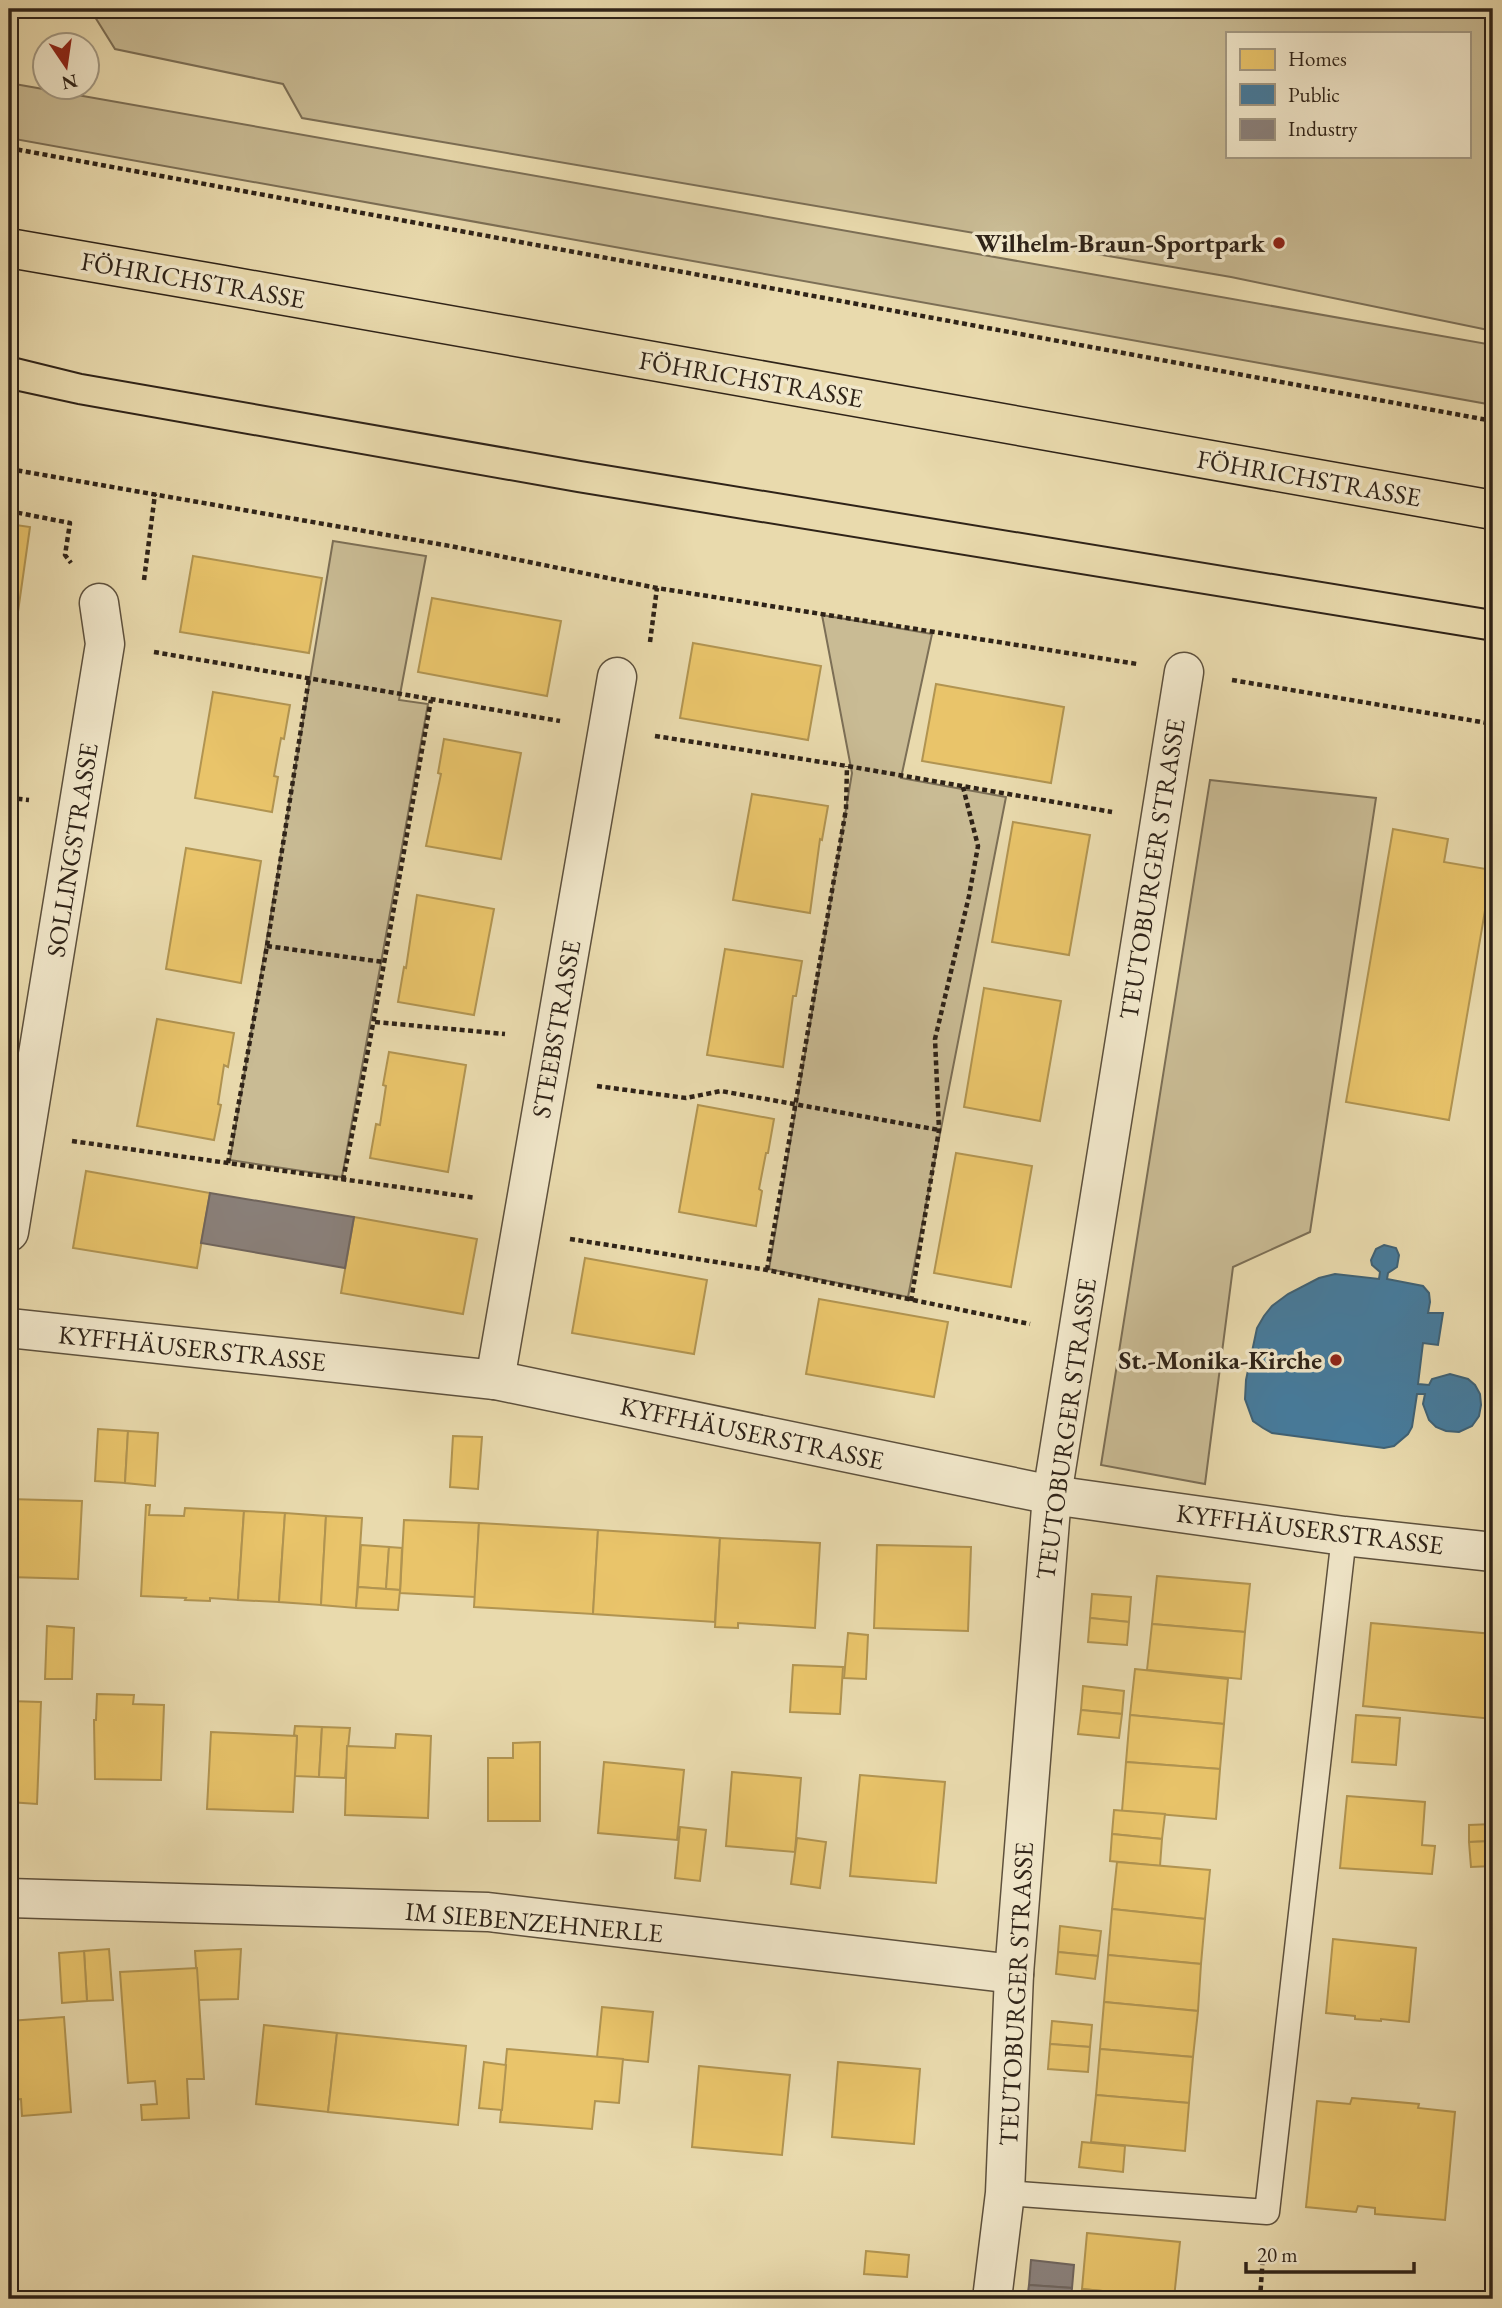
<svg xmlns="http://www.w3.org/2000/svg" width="1502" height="2308" viewBox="0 0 1502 2308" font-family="'EB Garamond',serif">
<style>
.green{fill:#c9bb94;stroke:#7c6f56;stroke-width:2;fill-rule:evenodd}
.homes{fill:#e9c46a;stroke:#b19451;stroke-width:2}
.public{fill:#457b9d;stroke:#3e6175;stroke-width:2}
.industry{fill:#8a817c;stroke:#6f655e;stroke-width:2}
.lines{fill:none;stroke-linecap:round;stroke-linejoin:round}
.service-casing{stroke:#5e513d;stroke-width:27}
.minor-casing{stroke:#5e513d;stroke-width:41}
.primary-casing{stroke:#2f2318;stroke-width:41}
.path{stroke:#2f2318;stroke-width:4.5;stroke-dasharray:5 3.5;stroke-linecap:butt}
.service{stroke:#f1e7ca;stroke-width:24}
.minor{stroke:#f1e7ca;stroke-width:38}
.primary{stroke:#e9daad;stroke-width:38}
.tram{stroke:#2f2318;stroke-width:2}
.poi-dot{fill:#8f2418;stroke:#f1e7ca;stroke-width:2.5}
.labels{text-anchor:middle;stroke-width:7;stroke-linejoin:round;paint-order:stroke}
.poi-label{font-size:26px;font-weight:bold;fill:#2f2318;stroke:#f1e7ca;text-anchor:end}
.street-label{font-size:26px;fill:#2f2318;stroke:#f1e7ca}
</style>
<rect width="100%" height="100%" fill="#e9daad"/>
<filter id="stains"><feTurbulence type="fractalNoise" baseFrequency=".00286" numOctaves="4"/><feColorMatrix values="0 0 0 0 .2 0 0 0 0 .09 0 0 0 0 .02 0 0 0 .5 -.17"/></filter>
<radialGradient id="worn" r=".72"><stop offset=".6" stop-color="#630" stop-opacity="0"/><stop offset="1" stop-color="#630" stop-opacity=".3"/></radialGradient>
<g class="green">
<path d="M90,9H1493V331L1231,277L302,118L283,84L115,49ZM1469,33V156H1227V33Z"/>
<path d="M9,83L1493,345V405L9,138Z"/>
<path d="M333,541L426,556L399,700L428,704L342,1177L230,1160Z"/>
<path d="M822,615L932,634L901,778L1006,797L908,1297L769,1269L852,773Z"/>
<path d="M1210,780L1376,798L1310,1232L1233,1267L1205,1484L1101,1465Z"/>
</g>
<g class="homes">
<path d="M9,524L30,527L13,647H9Z"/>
<path d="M193,556L322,578L309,653L180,632Z"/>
<path d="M432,598L561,621L547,696L418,672Z"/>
<path d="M693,643L821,666L808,740L680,718Z"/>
<path d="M936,684L1064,707L1051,783L922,761Z"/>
<path d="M213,692L290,705L284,739L281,738L274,776L278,777L272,812L195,798Z"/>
<path d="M444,739L521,753L501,859L426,846L441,774L438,773Z"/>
<path d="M752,794L828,806L822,840L820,839L810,913L733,900Z"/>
<path d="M1013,822L1090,835L1069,955L992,942Z"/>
<path d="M1393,829L1448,839L1444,862L1492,870L1449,1120L1346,1102Z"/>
<path d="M186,848L261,861L241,983L166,969Z"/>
<path d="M417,895L494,909L474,1015L398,1002L404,967L406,968Z"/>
<path d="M725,949L802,961L796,996H793L783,1067L707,1055Z"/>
<path d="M984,988L1061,1001L1040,1121L964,1107Z"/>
<path d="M157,1019L234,1033L228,1067L224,1065L218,1104L221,1105L214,1140L137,1126Z"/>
<path d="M389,1052L466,1065L448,1172L370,1158L376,1124L380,1125L386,1086L383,1085Z"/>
<path d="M698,1105L774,1119L768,1153H766L759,1189L762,1191L756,1226L679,1212Z"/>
<path d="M956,1153L1032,1166L1011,1287L934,1273Z"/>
<path d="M86,1171L210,1193L197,1268L73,1248Z"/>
<path d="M354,1217L477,1239L463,1314L341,1293Z"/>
<path d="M585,1258L707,1280L694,1354L572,1333Z"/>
<path d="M819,1299L948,1322L934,1397L806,1374Z"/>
<path d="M98,1429L128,1431L125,1483L95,1481Z"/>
<path d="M128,1431L158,1433L155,1486L125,1483Z"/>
<path d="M453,1436L482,1437L478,1489L450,1487Z"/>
<path d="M9,1499L82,1501L78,1579L9,1577Z"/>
<path d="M146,1505H150L149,1515L184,1516L185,1508L244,1511L238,1600L210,1598V1601L185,1600L186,1598L141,1596Z"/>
<path d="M244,1511L285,1513L279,1602L238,1600Z"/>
<path d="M285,1513L326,1516L321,1605L279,1602Z"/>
<path d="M326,1516L362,1518L356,1608L321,1605Z"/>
<path d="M404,1520L479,1523L475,1597L400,1593Z"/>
<path d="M479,1523L598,1530L593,1614L474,1607Z"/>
<path d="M598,1530L720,1538L715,1622L593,1614Z"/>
<path d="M720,1538L820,1543L815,1628L738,1623V1628L715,1627Z"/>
<path d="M361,1545L389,1547L386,1589L358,1587Z"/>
<path d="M877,1545L971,1547L968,1631L874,1628Z"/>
<path d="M389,1547L402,1548L400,1590L386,1589Z"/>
<path d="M1157,1576L1250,1584L1245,1632L1152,1624Z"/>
<path d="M358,1587L400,1590L398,1610L356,1608Z"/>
<path d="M1092,1594L1131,1597L1129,1622L1090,1618Z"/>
<path d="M1090,1618L1129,1622L1127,1645L1088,1642Z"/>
<path d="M1371,1623L1493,1634V1719L1363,1706Z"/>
<path d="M1152,1624L1245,1632L1241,1679L1147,1670Z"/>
<path d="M47,1626L74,1628L72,1679H45Z"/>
<path d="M848,1633L868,1635L866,1679L844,1678Z"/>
<path d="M793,1665L843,1667L840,1714L790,1712Z"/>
<path d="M1135,1669L1228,1679L1224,1724L1130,1715Z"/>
<path d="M1083,1686L1124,1691L1122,1714L1081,1710Z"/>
<path d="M97,1694L134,1695L133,1704L164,1705L161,1780L95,1779L94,1720H96Z"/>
<path d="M9,1701L41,1702L37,1804L9,1802Z"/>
<path d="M1081,1710L1122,1714L1119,1738L1078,1734Z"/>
<path d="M1130,1715L1224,1724L1220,1769L1126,1762Z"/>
<path d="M1356,1715L1400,1718L1396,1765L1352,1762Z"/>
<path d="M295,1726L322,1727L319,1777L295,1776L297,1736L294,1735Z"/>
<path d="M322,1727L350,1728L345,1778L319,1777Z"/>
<path d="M211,1732L297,1736L293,1812L207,1809Z"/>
<path d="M396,1734L431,1736L428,1818L345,1815L347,1746L395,1748Z"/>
<path d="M540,1742V1821H488V1758H513V1743Z"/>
<path d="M604,1762L684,1770L677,1840L598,1833Z"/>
<path d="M1126,1762L1220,1769L1216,1819L1122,1811Z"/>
<path d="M732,1772L801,1778L795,1852L726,1846Z"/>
<path d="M860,1775L945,1782L936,1883L850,1876Z"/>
<path d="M1347,1796L1425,1802L1422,1845L1435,1846L1432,1874L1340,1868Z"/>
<path d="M1114,1810L1165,1814L1162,1839L1112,1834Z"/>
<path d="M1493,1824V1841L1469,1842V1825Z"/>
<path d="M680,1827L706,1830L700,1881L675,1878Z"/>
<path d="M1112,1834L1162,1839L1160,1866L1110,1861Z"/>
<path d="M797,1838L826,1842L820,1888L791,1884Z"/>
<path d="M1493,1841V1866L1471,1867L1469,1842Z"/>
<path d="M1117,1862L1210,1870L1205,1919L1112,1909Z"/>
<path d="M1112,1909L1205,1919L1201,1964L1108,1955Z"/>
<path d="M1060,1926L1101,1931L1098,1956L1058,1952Z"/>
<path d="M1333,1939L1416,1948L1409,2022L1381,2019V2021L1355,2019V2016L1326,2013Z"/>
<path d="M109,1949L113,2000L87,2001L84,1951Z"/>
<path d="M241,1949L238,1999L198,2000L195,1951Z"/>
<path d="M84,1951L87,2001L62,2003L59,1953Z"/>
<path d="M1058,1952L1098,1956L1095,1979L1056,1974Z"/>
<path d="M1108,1955L1201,1964L1198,2011L1104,2002Z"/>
<path d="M197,1968L204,2079H187L189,2118L142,2120L141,2105L157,2104L155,2081L128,2083L120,1972Z"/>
<path d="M1104,2002L1198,2011L1193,2057L1100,2049Z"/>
<path d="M602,2007L653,2012L648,2062L597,2057Z"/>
<path d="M64,2017L71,2112L22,2116L21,2099L9,2100V2021Z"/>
<path d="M1052,2021L1092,2025L1090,2047L1050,2044Z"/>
<path d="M264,2025L337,2033L328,2112L256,2104Z"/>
<path d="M337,2033L466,2046L458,2125L328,2112Z"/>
<path d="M1050,2044L1090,2047L1088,2072L1048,2069Z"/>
<path d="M507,2049L623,2059L619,2103L595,2101L592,2129L500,2122Z"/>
<path d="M1100,2049L1193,2057L1189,2103L1096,2095Z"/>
<path d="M484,2062L506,2065L502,2110L479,2108Z"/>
<path d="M838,2062L920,2069L914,2144L832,2137Z"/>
<path d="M699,2066L790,2075L782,2155L692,2147Z"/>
<path d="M1096,2095L1189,2103L1185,2151L1091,2142Z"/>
<path d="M1352,2098L1419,2104L1418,2108L1455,2112L1445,2220L1375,2214V2208L1358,2206L1356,2212L1306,2207L1317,2101L1350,2104Z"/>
<path d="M1082,2142L1125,2146L1123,2172L1079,2167Z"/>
<path d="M1087,2233L1180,2242L1174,2298L1082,2289Z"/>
<path d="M866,2251L909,2255L907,2277L864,2274Z"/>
<path d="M1082,2289L1174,2298V2299H1081Z"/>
<path d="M91,2292L228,2295L227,2299H91Z"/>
<path d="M9,2293L92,2294L91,2299H9Z"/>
</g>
<path class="public" d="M1384,1245L1396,1248L1399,1255L1397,1267L1388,1273L1387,1279L1423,1286L1429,1293L1430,1302L1428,1313H1443L1438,1345L1423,1343L1418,1384L1429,1385L1432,1379L1450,1374L1468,1379L1475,1385L1480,1394L1481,1405L1479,1416L1472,1426L1459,1432L1446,1431L1436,1427L1429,1420L1423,1404L1425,1394H1417L1412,1427L1408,1434L1394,1446L1384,1448L1272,1433L1263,1428L1253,1421L1245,1399L1246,1380L1257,1328L1264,1316L1272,1306L1288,1294L1319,1278L1335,1274L1379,1279L1380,1272L1372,1265L1371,1260L1376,1249Z"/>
<g class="industry">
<path d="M210,1193L354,1217L345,1268L201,1243Z"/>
<path d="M1031,2260L1074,2265L1072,2288L1029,2285Z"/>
<path d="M1029,2285L1072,2288L1071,2299H1027Z"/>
</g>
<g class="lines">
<defs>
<path id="service" d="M1005,2193L1267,2212L1344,1536"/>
<g id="minor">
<path d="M9,1232L105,644L99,603"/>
<path d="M9,1328L495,1380L1052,1495L1344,1536L1493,1552"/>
<path d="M495,1380L617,677"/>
<path d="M9,1898L488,1912L1014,1974"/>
<path d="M992,2299L1005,2193L1014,1974L1052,1495L1184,672"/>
</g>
<path id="primary" d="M9,248L218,284L1493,510"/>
</defs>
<use href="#service" class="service-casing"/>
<use href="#minor" class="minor-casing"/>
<use href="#primary" class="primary-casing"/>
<g class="path">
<path d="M9,148L1493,421"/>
<path d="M9,469L450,546L657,588L1137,664"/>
<path d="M9,511L70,523L65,555L71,563"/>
<path d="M144,580L155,494"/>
<path d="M650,642L657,588"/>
<path d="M154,652L560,721"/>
<path d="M1232,680L1493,724"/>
<path d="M655,736L847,766L1112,812"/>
<path d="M9,798L29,800"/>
<path d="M267,946L383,962"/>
<path d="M375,1022L505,1034"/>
<path d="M597,1086L686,1098L721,1091L939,1130"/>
<path d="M72,1141L476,1198"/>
<path d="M228,1163L267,946L309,678"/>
<path d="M343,1180C375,1021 402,860 431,700"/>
<path d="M570,1239L767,1270L1030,1324"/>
<path d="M767,1270L846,809L847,766"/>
<path d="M911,1301L939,1130L935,1039L969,896L978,846L963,787"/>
<path d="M1260,2299L1263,2255"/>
</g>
<use href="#service" class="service"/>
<use href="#minor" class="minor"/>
<use href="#primary" class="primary"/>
<g class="tram">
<path d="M9,356L82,374L581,461L1493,610"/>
<path d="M9,389L78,404L577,492L1493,641"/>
</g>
</g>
<g class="poi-dot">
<circle cx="1279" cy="243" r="7"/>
<circle cx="1336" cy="1360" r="7"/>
</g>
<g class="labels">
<g class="poi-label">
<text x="1265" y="252">Wilhelm-Braun-Sportpark</text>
<text x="1322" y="1369">St.-Monika-Kirche</text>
</g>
<g class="street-label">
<text transform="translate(193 280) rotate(10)" y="9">FÖHRICHSTRASSE</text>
<text transform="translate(751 379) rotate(10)" y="9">FÖHRICHSTRASSE</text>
<text transform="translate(1309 478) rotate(10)" y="9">FÖHRICHSTRASSE</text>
<text transform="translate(72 850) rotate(-81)" y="9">SOLLINGSTRASSE</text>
<text transform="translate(1152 869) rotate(-81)" y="9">TEUTOBURGER STRASSE</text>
<text transform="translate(556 1029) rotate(-80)" y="9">STEEBSTRASSE</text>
<text transform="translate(192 1348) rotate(6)" y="9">KYFFHÄUSERSTRASSE</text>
<text transform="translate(1066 1429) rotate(-82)" y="9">TEUTOBURGER STRASSE</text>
<text transform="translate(752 1433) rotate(12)" y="9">KYFFHÄUSERSTRASSE</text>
<text transform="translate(1310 1529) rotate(7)" y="9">KYFFHÄUSERSTRASSE</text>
<text transform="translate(534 1922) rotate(5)" y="9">IM SIEBENZEHNERLE</text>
<text transform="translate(1016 1994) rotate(-87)" y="9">TEUTOBURGER STRASSE</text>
</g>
</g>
<rect width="1502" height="2308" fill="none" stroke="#e9daad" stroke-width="35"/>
<rect x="10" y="10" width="1481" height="2287" fill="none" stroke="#2f2318" stroke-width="3.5"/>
<rect x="18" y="18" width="1467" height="2273" fill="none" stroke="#2f2318" stroke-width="2"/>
<rect x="1226" y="32" width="245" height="126" fill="#f1e7ca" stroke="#a39983" stroke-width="2"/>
<rect x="1240" y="49" width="35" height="21" fill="#e9c46a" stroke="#a39983" stroke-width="2"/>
<text x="1288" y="66" font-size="21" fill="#2f2318">Homes</text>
<rect x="1240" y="84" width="35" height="21" fill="#457b9d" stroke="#a39983" stroke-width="2"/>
<text x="1288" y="102" font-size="21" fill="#2f2318">Public</text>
<rect x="1240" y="119" width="35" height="21" fill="#8a817c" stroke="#a39983" stroke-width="2"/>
<text x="1288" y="136" font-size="21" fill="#2f2318">Industry</text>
<g transform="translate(66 66) rotate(167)"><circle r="33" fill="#f1e7ca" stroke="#a39983" stroke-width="2"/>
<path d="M0-5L12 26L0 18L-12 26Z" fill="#8f2418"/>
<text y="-10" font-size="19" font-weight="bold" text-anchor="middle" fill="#2f2318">N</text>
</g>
<path d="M1246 2262v10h168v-10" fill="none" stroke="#2f2318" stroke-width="3.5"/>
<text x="1257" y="2262" font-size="21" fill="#2f2318" stroke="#f1e7ca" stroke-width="5" paint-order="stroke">20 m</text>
<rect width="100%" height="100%" filter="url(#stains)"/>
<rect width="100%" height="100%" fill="url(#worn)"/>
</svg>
